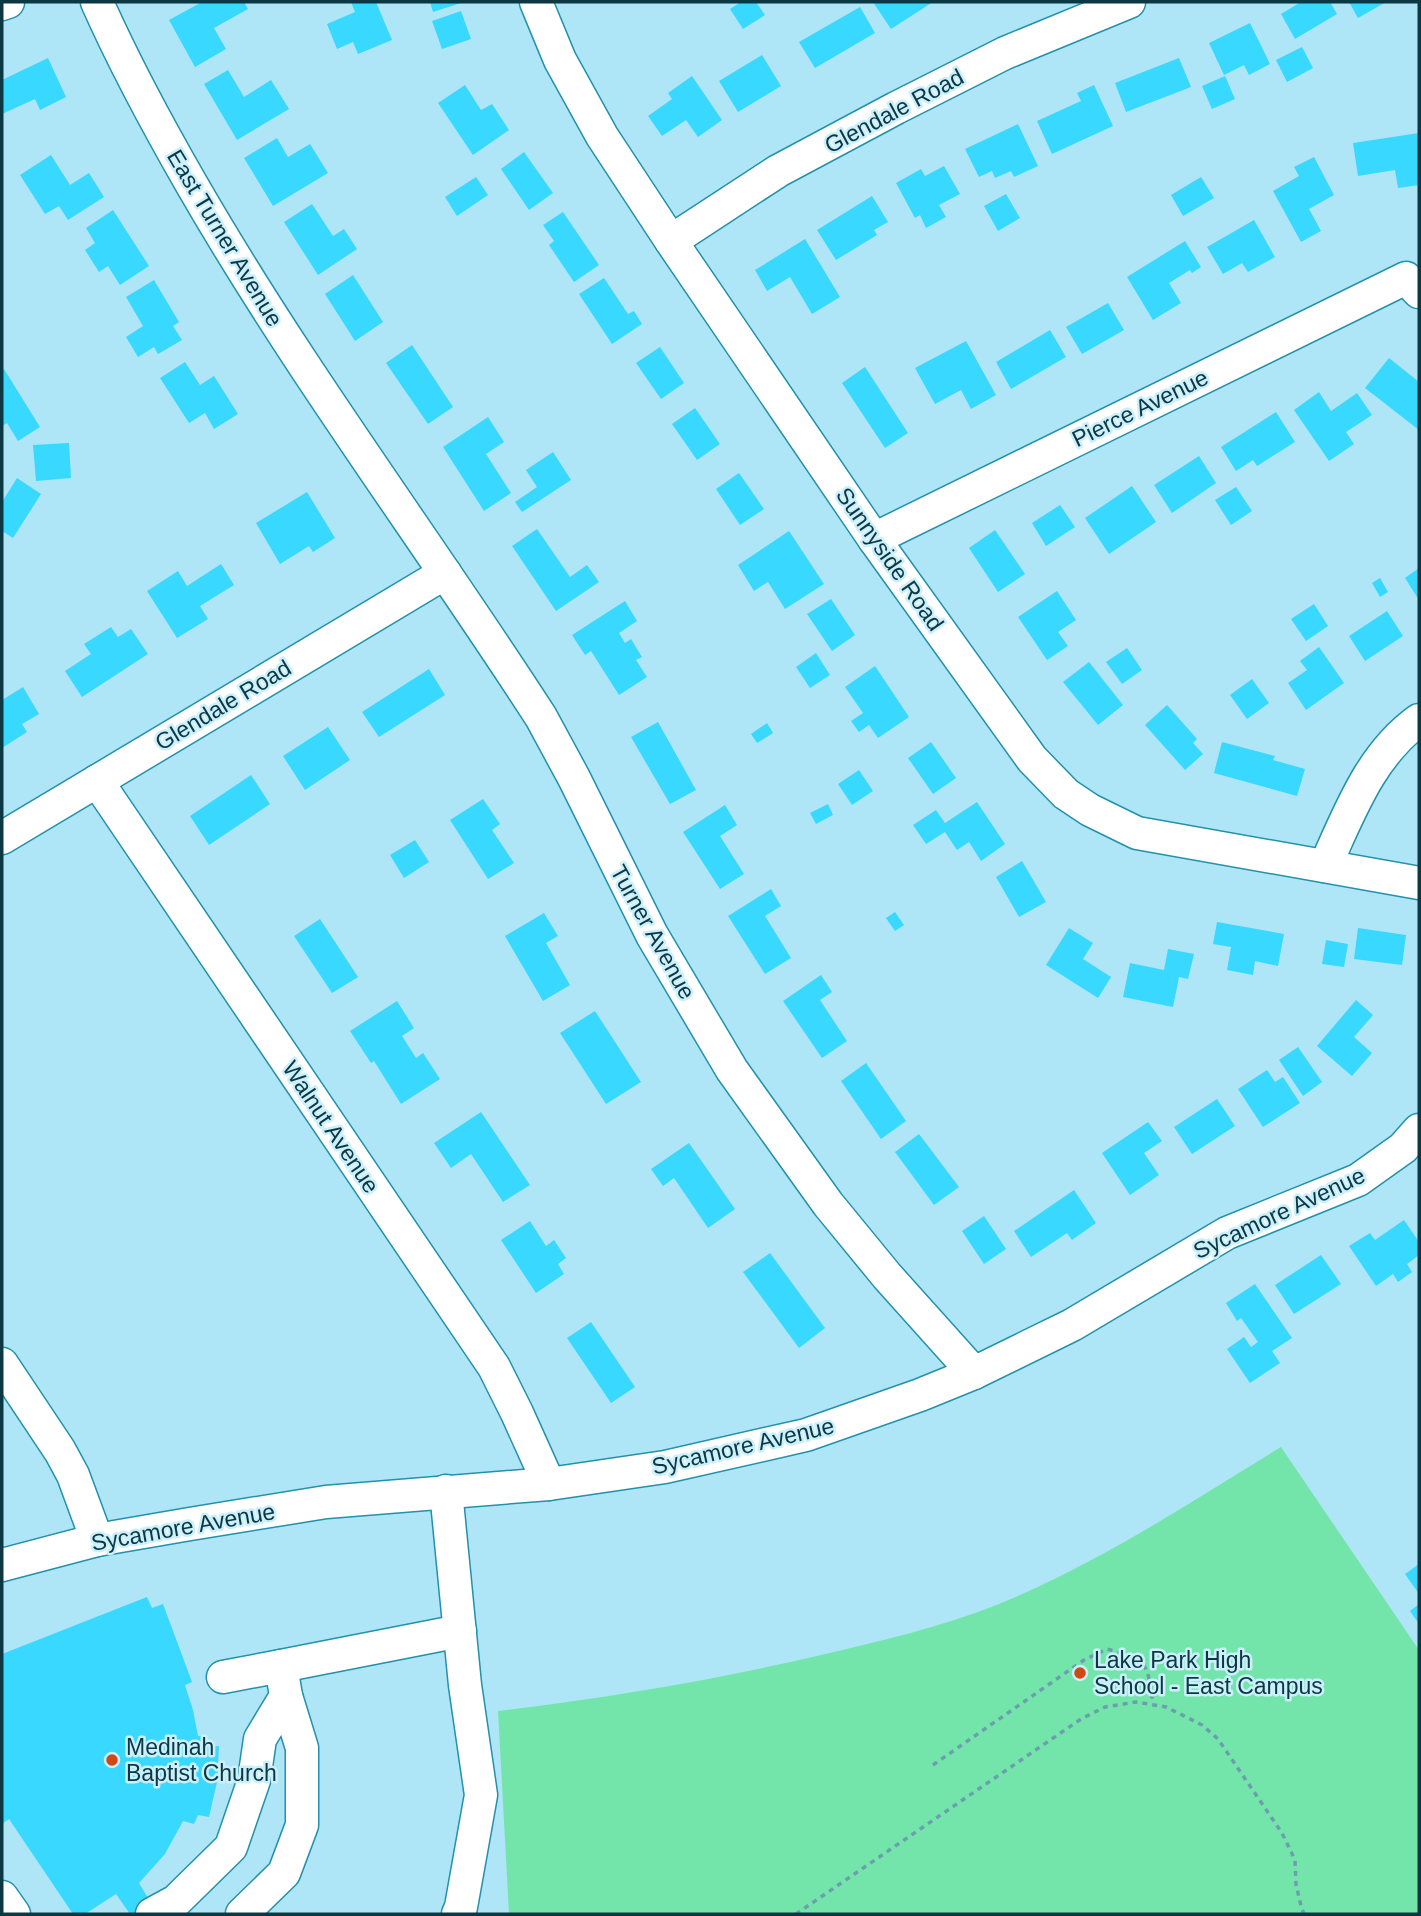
<svg xmlns="http://www.w3.org/2000/svg" width="1421" height="1916" viewBox="0 0 1421 1916" font-family="Helvetica,sans-serif">
<style>
.green{fill:#74e5aa}
.building{fill:#39d8fe}
.lines{fill:none;stroke-linecap:round;stroke-linejoin:round}
.minor-casing{stroke:#2291ab;stroke-width:35}
.path{stroke:#6c9fad;stroke-width:3.5;stroke-dasharray:5 5;stroke-linecap:butt}
.minor{stroke:#fff;stroke-width:32}
.poi-dot{fill:#d04915;stroke:#ccf0fb;stroke-width:2.5}
.labels{text-anchor:middle;stroke-width:5;stroke-linejoin:round;paint-order:stroke}
.street-label{font-size:23px;fill:#0b3843;stroke:#ccf0fb}
.poi-label{font-size:23px;fill:#0b3843;stroke:#ccf0fb;text-anchor:start}
</style>
<rect width="100%" height="100%" fill="#afe6f7"/>
<path class="green" d="M1281,1447L1419,1650V1914H509L498,1711C606,1698 714,1680 821,1655C881,1641 941,1627 999,1604C1099,1563 1189,1503 1281,1447Z"/>
<g class="building">
<path d="M202,2H244L248,9L214,28L226,49L195,67L169,20Z"/>
<path d="M351,2H376L392,40L358,54L353,42L337,49L327,24L355,12Z"/>
<path d="M430,2H464L433,12Z"/>
<path d="M741,2H756L765,15L743,29L730,9Z"/>
<path d="M873,2H933L891,29Z"/>
<path d="M1301,2H1330L1337,14L1295,39L1281,14Z"/>
<path d="M1349,2H1386L1358,18Z"/>
<path d="M860,7L875,33L815,68L799,42Z"/>
<path d="M461,11L471,39L442,49L432,21Z"/>
<path d="M1250,23L1270,64L1249,75L1244,65L1224,75L1209,43Z"/>
<path d="M1302,47L1313,68L1287,82L1276,60Z"/>
<path d="M762,55L781,86L738,112L719,81Z"/>
<path d="M48,58L66,97L40,110L35,99L2,114V80Z"/>
<path d="M1179,58L1191,87L1126,112L1115,83Z"/>
<path d="M228,70L244,97L271,80L289,109L237,140L204,84Z"/>
<path d="M692,76L722,120L698,137L686,120L662,136L648,116L672,99L668,93Z"/>
<path d="M1225,76L1235,99L1212,109L1202,86Z"/>
<path d="M465,85L481,110L492,104L509,130L473,155L438,103Z"/>
<path d="M1094,85L1113,126L1052,154L1037,121L1081,101L1077,93Z"/>
<path d="M1018,124L1038,166L1014,177L1011,171L995,178L992,171L979,177L965,149Z"/>
<path d="M1419,133V185L1398,188L1395,170L1358,176L1353,143Z"/>
<path d="M277,138L288,157L310,144L328,173L273,206L244,158Z"/>
<path d="M524,152L553,193L529,210L501,169Z"/>
<path d="M51,155L70,185L89,173L104,197L68,220L59,206L45,214L20,175Z"/>
<path d="M1314,157L1334,195L1309,209L1321,231L1301,242L1273,191L1299,176L1294,167Z"/>
<path d="M944,166L960,194L939,205L946,217L926,228L920,215L915,218L896,183L921,169L925,176Z"/>
<path d="M476,177L488,195L457,216L445,197Z"/>
<path d="M1201,177L1214,198L1183,216L1171,195Z"/>
<path d="M1006,194L1020,218L998,231L984,206Z"/>
<path d="M872,196L888,222L874,230L877,235L836,260L817,230Z"/>
<path d="M312,204L333,236L344,229L357,249L318,275L284,222Z"/>
<path d="M113,210L149,266L120,285L108,266L99,272L85,250L95,243L86,228Z"/>
<path d="M563,212L599,265L574,282L549,245L554,241L543,225Z"/>
<path d="M1254,220L1275,257L1248,272L1242,263L1223,274L1207,247Z"/>
<path d="M805,239L840,297L812,314L790,277L767,291L755,270Z"/>
<path d="M1185,241L1201,267L1192,273L1190,270L1169,283L1181,303L1153,320L1127,277Z"/>
<path d="M353,275L383,322L355,341L325,294Z"/>
<path d="M604,278L628,314L634,311L642,324L612,344L579,294Z"/>
<path d="M154,280L179,322L173,326L182,340L158,354L154,347L138,357L126,337L143,326L126,297Z"/>
<path d="M1108,303L1124,330L1082,354L1066,327Z"/>
<path d="M1050,330L1066,357L1011,389L996,362Z"/>
<path d="M966,341L996,395L971,409L961,390L935,404L915,368Z"/>
<path d="M412,345L453,407L428,424L386,363Z"/>
<path d="M660,347L684,383L661,399L636,363Z"/>
<path d="M1389,358L1419,382V430L1365,388Z"/>
<path d="M185,362L200,385L214,376L238,414L214,429L205,413L189,423L160,378Z"/>
<path d="M865,367L908,433L885,448L842,383Z"/>
<path d="M4,369L40,427L18,441L7,423L2,426V371Z"/>
<path d="M1319,392L1331,411L1357,393L1372,415L1346,432L1354,444L1329,461L1294,410Z"/>
<path d="M695,408L720,444L697,460L672,424Z"/>
<path d="M1276,412L1295,442L1257,466L1253,460L1236,471L1221,447Z"/>
<path d="M488,417L504,442L486,454L511,493L484,511L443,447Z"/>
<path d="M69,443L71,478L36,481L33,445Z"/>
<path d="M553,452L571,480L522,512L515,502L537,487L526,470Z"/>
<path d="M1199,456L1216,483L1172,513L1154,485Z"/>
<path d="M739,473L764,509L740,525L716,489Z"/>
<path d="M17,478L41,494L13,538L2,531V502Z"/>
<path d="M1132,486L1156,522L1109,554L1085,518Z"/>
<path d="M1236,487L1252,511L1231,525L1215,500Z"/>
<path d="M307,492L335,538L313,552L309,546L280,564L256,523Z"/>
<path d="M1060,505L1075,527L1046,546L1032,523Z"/>
<path d="M537,529L570,577L587,565L599,582L556,611L512,546Z"/>
<path d="M995,530L1025,574L998,592L969,548Z"/>
<path d="M789,531L824,584L785,609L768,582L754,591L738,565Z"/>
<path d="M221,564L234,585L200,606L208,619L177,638L147,591L178,571L187,586Z"/>
<path d="M1419,568V600L1405,578Z"/>
<path d="M1380,578L1388,592L1380,597L1372,583Z"/>
<path d="M1057,591L1076,620L1058,632L1068,646L1047,660L1018,617Z"/>
<path d="M831,599L855,635L832,651L807,614Z"/>
<path d="M625,601L637,621L619,633L625,643L631,639L642,657L636,660L647,677L619,695L591,651L585,655L572,635Z"/>
<path d="M1314,604L1328,626L1306,641L1291,619Z"/>
<path d="M1387,611L1403,636L1365,661L1349,636Z"/>
<path d="M111,627L118,637L131,629L148,654L82,697L65,671L91,654L84,644Z"/>
<path d="M1319,647L1344,683L1306,710L1288,683L1307,670L1300,661Z"/>
<path d="M1127,648L1142,670L1122,684L1106,662Z"/>
<path d="M816,653L830,675L810,688L796,667Z"/>
<path d="M1089,662L1123,705L1098,725L1063,682Z"/>
<path d="M875,666L909,717L878,738L869,725L859,732L851,721L863,713L845,687Z"/>
<path d="M429,669L445,695L379,737L362,712Z"/>
<path d="M1252,679L1269,703L1247,719L1230,695Z"/>
<path d="M23,687L39,714L22,724L27,732L2,748V700Z"/>
<path d="M1167,705L1197,739L1193,743L1203,754L1185,770L1145,725Z"/>
<path d="M658,722L696,790L670,804L631,737Z"/>
<path d="M767,723L773,733L757,743L751,734Z"/>
<path d="M328,727L350,760L305,790L283,756Z"/>
<path d="M931,742L956,778L933,794L908,758Z"/>
<path d="M1222,742L1275,756L1273,760L1305,769L1297,796L1214,773Z"/>
<path d="M859,770L873,791L852,805L838,784Z"/>
<path d="M251,775L270,804L209,845L190,816Z"/>
<path d="M483,799L500,824L492,830L514,863L488,879L450,820Z"/>
<path d="M977,802L1005,844L981,861L969,842L957,850L945,832L926,844L913,825L936,810L945,823Z"/>
<path d="M828,804L833,815L816,824L810,813Z"/>
<path d="M725,805L737,825L720,836L744,874L720,889L683,832Z"/>
<path d="M415,840L429,862L404,878L390,855Z"/>
<path d="M1022,861L1046,902L1019,917L996,877Z"/>
<path d="M771,889L781,906L765,916L791,958L765,974L728,916Z"/>
<path d="M895,912L904,925L895,931L886,918Z"/>
<path d="M544,913L558,936L546,943L570,985L543,1001L505,936Z"/>
<path d="M320,919L358,977L332,993L294,936Z"/>
<path d="M1217,922L1284,934L1278,966L1255,961L1253,975L1227,970L1231,947L1213,944Z"/>
<path d="M1069,928L1093,943L1083,959L1111,977L1098,998L1046,965Z"/>
<path d="M1358,928L1406,935L1402,965L1354,959Z"/>
<path d="M1326,940L1348,944L1344,967L1322,964Z"/>
<path d="M1168,949L1194,954L1188,979L1179,977L1173,1007L1123,997L1130,963L1164,970Z"/>
<path d="M821,975L832,992L820,1000L847,1041L822,1058L783,1001Z"/>
<path d="M1356,1000L1373,1015L1354,1037L1372,1053L1352,1076L1317,1046Z"/>
<path d="M397,1001L414,1028L402,1036L416,1058L423,1053L440,1079L401,1104L374,1061L371,1063L350,1031Z"/>
<path d="M595,1011L641,1082L606,1104L560,1033Z"/>
<path d="M1298,1047L1322,1082L1303,1096L1279,1060Z"/>
<path d="M866,1063L906,1121L881,1139L841,1081Z"/>
<path d="M1267,1070L1275,1082L1283,1077L1300,1103L1263,1127L1238,1089Z"/>
<path d="M1217,1099L1235,1126L1192,1154L1174,1127Z"/>
<path d="M481,1112L530,1185L503,1202L471,1154L451,1168L434,1143Z"/>
<path d="M1148,1122L1162,1141L1144,1153L1159,1175L1130,1195L1102,1153Z"/>
<path d="M919,1134L959,1187L934,1205L895,1152Z"/>
<path d="M689,1143L735,1209L708,1228L674,1178L663,1186L651,1169Z"/>
<path d="M1074,1190L1096,1223L1072,1240L1067,1233L1031,1257L1014,1231Z"/>
<path d="M984,1216L1006,1249L984,1264L962,1231Z"/>
<path d="M1404,1220L1419,1242V1255L1407,1264L1412,1272L1398,1282L1393,1274L1376,1286L1349,1246L1370,1233L1375,1240Z"/>
<path d="M530,1221L546,1246L554,1240L566,1258L558,1264L564,1274L536,1293L501,1240Z"/>
<path d="M770,1253L825,1328L799,1348L743,1272Z"/>
<path d="M1321,1255L1341,1284L1294,1314L1275,1285Z"/>
<path d="M1255,1284L1292,1338L1272,1351L1280,1363L1250,1383L1227,1349L1244,1337L1251,1347L1258,1342L1241,1318L1237,1321L1226,1303Z"/>
<path d="M591,1322L635,1387L611,1403L567,1338Z"/>
<path d="M1419,1564V1594L1405,1574Z"/>
<path d="M147,1597L152,1608L163,1604L192,1682L185,1685L193,1710L198,1736H206L209,1747L219,1746L217,1782L209,1817L198,1815L194,1824L183,1821L165,1854L139,1883L155,1910L149,1914H130L116,1894L85,1914H73L9,1819L2,1824V1654Z"/>
<path d="M1419,1604V1624L1410,1611Z"/>
</g>
<g class="lines">
<defs>
<g id="minor">
<path d="M97,2C125,65 158,126 192,185C298,369 426,539 541,717L574,778L652,935L732,1070L828,1204L887,1276L974,1373"/>
<path d="M536,2L560,60L602,136L671,241L874,539L1032,759L1066,794L1090,810L1137,833L1419,883"/>
<path d="M2,4L8,2"/>
<path d="M671,241L778,171L896,108L1005,53L1129,2"/>
<path d="M874,539L1406,278L1419,292"/>
<path d="M97,781L494,1367L517,1413L549,1484"/>
<path d="M2,838L445,573"/>
<path d="M1325,866C1349,814 1370,755 1419,720"/>
<path d="M2,1364L60,1451L73,1475L97,1540"/>
<path d="M446,1491L465,1685L481,1795L461,1907L458,1914"/>
<path d="M2,1565L97,1540L190,1524L326,1502L549,1484L665,1467L806,1435L920,1395L974,1373L1072,1325L1227,1233L1358,1180L1403,1148L1419,1130"/>
<path d="M281,1666L460,1631"/>
<path d="M2,1897L14,1914"/>
<path d="M152,1914L176,1901L231,1847L254,1780L260,1739L286,1696L281,1666L223,1677"/>
<path d="M242,1914L284,1873L302,1825V1748L286,1696"/>
</g>
</defs>
<use href="#minor" class="minor-casing"/>
<g class="path">
<path d="M933,1765L1084,1660L1107,1649C1149,1660 1147,1663 1153,1704"/>
<path d="M796,1914L1081,1719L1105,1707L1136,1702L1166,1707L1202,1725L1218,1739L1282,1833L1295,1860L1296,1884L1301,1906L1304,1914"/>
</g>
<use href="#minor" class="minor"/>
</g>
<g class="poi-dot">
<circle cx="1080" cy="1673" r="7"/>
<circle cx="112" cy="1760" r="7"/>
</g>
<g class="labels">
<g class="street-label">
<text transform="translate(894 111) rotate(-28)" y="8">Glendale Road</text>
<text transform="translate(225 238) rotate(59)" y="8">East Turner Avenue</text>
<text transform="translate(1140 408) rotate(-26)" y="8">Pierce Avenue</text>
<text transform="translate(890 559) rotate(55)" y="8">Sunnyside Road</text>
<text transform="translate(223 705) rotate(-31)" y="8">Glendale Road</text>
<text transform="translate(653 932) rotate(61)" y="8">Turner Avenue</text>
<text transform="translate(331 1127) rotate(56)" y="8">Walnut Avenue</text>
<text transform="translate(1279 1213) rotate(-25)" y="8">Sycamore Avenue</text>
<text transform="translate(743 1446) rotate(-13)" y="8">Sycamore Avenue</text>
<text transform="translate(183 1527) rotate(-10)" y="8">Sycamore Avenue</text>
</g>
<g class="poi-label">
<text x="1094" y="1668">Lake Park High<tspan x="1094" dy="26">School - East Campus</tspan></text>
<text x="126" y="1755">Medinah<tspan x="126" dy="26">Baptist Church</tspan></text>
</g>
</g>
<rect width="1421" height="1916" fill="none" stroke="#0b3843" stroke-width="7"/>
</svg>
